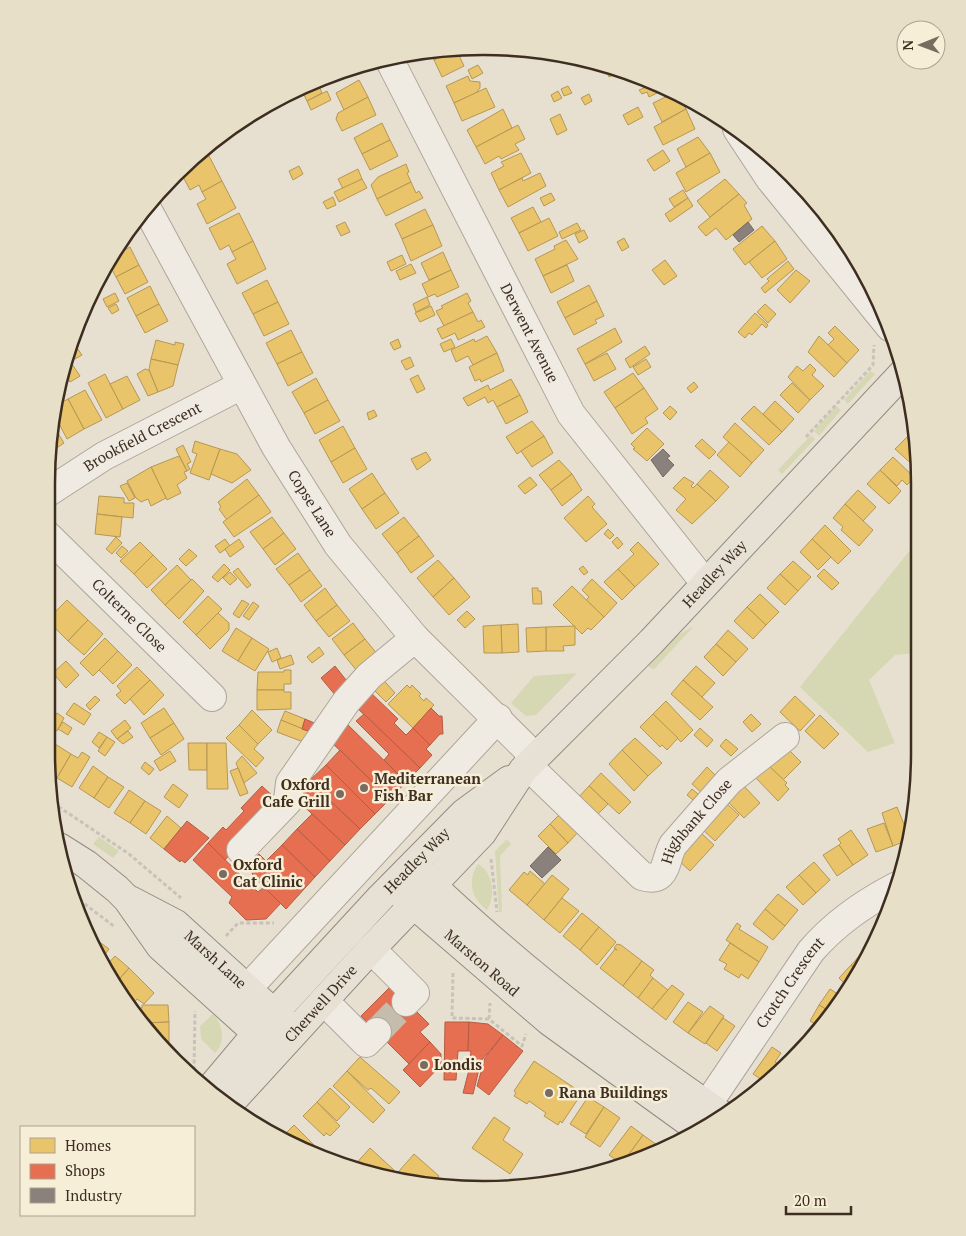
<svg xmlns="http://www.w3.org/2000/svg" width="966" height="1236" viewBox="0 0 966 1236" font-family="'PT Serif',serif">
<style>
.green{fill:#d6d7b3}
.homes{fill:#e9c46a;stroke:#b59754}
.shops{fill:#e76f51;stroke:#b45c42}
.industry{fill:#8a817c;stroke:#736860}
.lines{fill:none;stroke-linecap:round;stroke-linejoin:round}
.minor-tunnel{stroke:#c5bcae;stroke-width:28;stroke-dasharray:28 14;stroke-linecap:butt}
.minor-casing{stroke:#ada599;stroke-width:30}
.major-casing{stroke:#928b80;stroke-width:30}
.path{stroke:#c8c2b9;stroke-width:3;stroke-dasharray:4 2.5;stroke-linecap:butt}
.minor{stroke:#efebe3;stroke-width:28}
.major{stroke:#e6e1d4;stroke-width:28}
.poi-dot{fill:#786c5e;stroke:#f7eed8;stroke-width:2}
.labels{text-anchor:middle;stroke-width:5;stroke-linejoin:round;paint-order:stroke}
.street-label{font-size:15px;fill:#3d2e20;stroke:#f7eed8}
.poi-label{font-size:15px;font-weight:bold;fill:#3d2e20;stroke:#f7eed8;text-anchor:start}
.rim{fill:none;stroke:#3d2e20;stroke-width:2.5}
</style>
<rect width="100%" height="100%" fill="#e7e0d1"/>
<g class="green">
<path d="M870,371L875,374L848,404L844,400Z"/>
<path d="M836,406L841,410L819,436L814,431Z"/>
<path d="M811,435L815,439L782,474L778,470Z"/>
<path d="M919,539V653L895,655L869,680L895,743L868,752L800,687Z"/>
<path d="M694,626L654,669L649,667L647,663L661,645Z"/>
<path d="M577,673L536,715L526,716L511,703L534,676Z"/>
<path d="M99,837L119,851L113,858L93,844Z"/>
<path d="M507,839L511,844L500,856L502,912H499L495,851Z"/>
<path d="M478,864C493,872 496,896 487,910C471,898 467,881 478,864Z"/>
<path d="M213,1014C223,1025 226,1042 215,1053L201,1039L200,1026Z"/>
</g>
<g class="homes">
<path d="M456,49L434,60L428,51L429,50Z"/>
<path d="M456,49L464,66L442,77L434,60Z"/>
<path d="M478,65L483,73L472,79L468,70Z"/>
<path d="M609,66L621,71L609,77L605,68Z"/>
<path d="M352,67L354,72L331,83L328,76Z"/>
<path d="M468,76L470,81L480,82V88L476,93L454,103L446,86Z"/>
<path d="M639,78H640L667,88L649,97L647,92L642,94L639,90L644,88Z"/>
<path d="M359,80L368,97L344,110L336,93Z"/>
<path d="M319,86L322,93L307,101L303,93Z"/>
<path d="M568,86L572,93L564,96L561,89Z"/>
<path d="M486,88L495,107L462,121L454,103Z"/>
<path d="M327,91L331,100L311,110L307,101Z"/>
<path d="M558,91L562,98L554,102L551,95Z"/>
<path d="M676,92L686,109L662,122L653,103Z"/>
<path d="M589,94L592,101L585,105L581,98Z"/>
<path d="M368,97L376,115L342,131L336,119L338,113Z"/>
<path d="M638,107L643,117L628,125L623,115Z"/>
<path d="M503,109L512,128L476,147L467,130Z"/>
<path d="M686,109L695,129L663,145L654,127Z"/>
<path d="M560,114L567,130L557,135L550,119Z"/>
<path d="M382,123L390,140L362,154L354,138Z"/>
<path d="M518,125L525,139L515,144L519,150L501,159L499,156L485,164L476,147Z"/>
<path d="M698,137L710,153L686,167L677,149Z"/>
<path d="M390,140L398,156L370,170L362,154Z"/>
<path d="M663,150L670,161L654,171L647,160Z"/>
<path d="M521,153L531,173L499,190L491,173L504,166L501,162Z"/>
<path d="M710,153L720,172L686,192L676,173Z"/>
<path d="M208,154L222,181L202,192L199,185L190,190L180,171L184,166Z"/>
<path d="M406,164L409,172L407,173L411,182L377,199L371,185L378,177Z"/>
<path d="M299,166L303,174L293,180L289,171Z"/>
<path d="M358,169L362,179L343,189L338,179Z"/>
<path d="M540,173L546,186L508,207L499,190L522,178L523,181Z"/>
<path d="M362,179L367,188L339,202L334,192Z"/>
<path d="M725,179L739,194L710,217L697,201Z"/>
<path d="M222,181L236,208L207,224L197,204L206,199L202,192Z"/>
<path d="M411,182L416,193L419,191L423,198L386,216L377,199Z"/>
<path d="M683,190L688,198L674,207L669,199Z"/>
<path d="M551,193L555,200L544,206L540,198Z"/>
<path d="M739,194L747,203L744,205L752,219L726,240L716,228L706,236L698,227Z"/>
<path d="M333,197L336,205L327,209L323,202Z"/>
<path d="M688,198L693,206L670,222L665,214Z"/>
<path d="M533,207L541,222L519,233L511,218Z"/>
<path d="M425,209L433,225L402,239L395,224Z"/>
<path d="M239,213L253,241L232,252L229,245L220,250L209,228Z"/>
<path d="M549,218L558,236L528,251L519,233Z"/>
<path d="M345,222L350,232L341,236L336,226Z"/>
<path d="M577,223L581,230L562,239L559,232Z"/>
<path d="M433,225L442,246L411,261L402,239Z"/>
<path d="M762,226L775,241L745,265L733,249Z"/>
<path d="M584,230L588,238L579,243L575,234Z"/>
<path d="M126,237L129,242L121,247Z"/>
<path d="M624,238L629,247L622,251L617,242Z"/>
<path d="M566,240L578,259L543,276L535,259L555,249L554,246Z"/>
<path d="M253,241L266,269L237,284L227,264L236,259L232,252Z"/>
<path d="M775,241L787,259L762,278L749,262Z"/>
<path d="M130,247L139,265L116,277L110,266L117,254Z"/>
<path d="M443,252L451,270L429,280L421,263Z"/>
<path d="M402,255L406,264L391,271L387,262Z"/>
<path d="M665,260L677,276L664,285L652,270Z"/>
<path d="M788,261L794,269L765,293L761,288L769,281L767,279Z"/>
<path d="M411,264L416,273L400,280L396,271Z"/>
<path d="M139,265L148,282L125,294L116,277Z"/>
<path d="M567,265L574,281L551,293L543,276Z"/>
<path d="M451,270L459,287L437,297L435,294L428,297L422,284Z"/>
<path d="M796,270L810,281L790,303L777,290Z"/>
<path d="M267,280L278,302L253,314L242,293Z"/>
<path d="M589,285L597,301L565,318L557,302Z"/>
<path d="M150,286L159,304L136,316L127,298Z"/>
<path d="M115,293L119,301L107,307L103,299Z"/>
<path d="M467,293L471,301L468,303L473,312L444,326L436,311L443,308L441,306Z"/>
<path d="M427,297L430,305L416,312L413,304Z"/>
<path d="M597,301L604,316L595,320L597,323L574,335L565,318Z"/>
<path d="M278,302L289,324L264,336L253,314Z"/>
<path d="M116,304L119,310L112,314L108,308Z"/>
<path d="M159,304L168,321L145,333L136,316Z"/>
<path d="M765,304L776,314L768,323L757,312Z"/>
<path d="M431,306L435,315L420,322L415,313Z"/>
<path d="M473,312L478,322L481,320L485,327L458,340L455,333L442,339L437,329Z"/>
<path d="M755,313L768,325L766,328L762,324L752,335L749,333L745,338L738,332Z"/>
<path d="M835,326L859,350L847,363L828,345L834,339L828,333Z"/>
<path d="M615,328L622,342L585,364L577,349Z"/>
<path d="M291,330L302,352L277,364L266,343Z"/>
<path d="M487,336L497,353L473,365L468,356L456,362L451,350L474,339L475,342Z"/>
<path d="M819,336L847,363L834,377L808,352Z"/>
<path d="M398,339L401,347L394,350L390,343Z"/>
<path d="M451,339L455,347L444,352L440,344Z"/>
<path d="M156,340L175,345V342L184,344L178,365L151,359Z"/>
<path d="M645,346L650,354L630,368L625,359Z"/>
<path d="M77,348L82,355L75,359L71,352Z"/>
<path d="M302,352L313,373L288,386L277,364Z"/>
<path d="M497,353L504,371L481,382L480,379L475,381L469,367Z"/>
<path d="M607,353L616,369L594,381L585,364Z"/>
<path d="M410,357L414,366L406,370L401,361Z"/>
<path d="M151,359L178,365L173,386L158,392L149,370Z"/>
<path d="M646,359L651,367L638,375L633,367Z"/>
<path d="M72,364L80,376L70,382L64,371Z"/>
<path d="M810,364L816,370L812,375L824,386L810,400L788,377L797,366L803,371Z"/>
<path d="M145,369L149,370L158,392L148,396L137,374Z"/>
<path d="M633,373L644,388L615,408L604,392Z"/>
<path d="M105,374L123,409L106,418L88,383Z"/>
<path d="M418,375L425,389L417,393L410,379Z"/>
<path d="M127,376L140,400L123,409L110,384Z"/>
<path d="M316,378L328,400L304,413L292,392Z"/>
<path d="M511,379L520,395L497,407L493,400L488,403L485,397L468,406L463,398L488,385L490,390Z"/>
<path d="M694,382L698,387L691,393L687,388Z"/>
<path d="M792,383L810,400L798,413L780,395Z"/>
<path d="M644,388L658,409L645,418L648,423L632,434L615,408Z"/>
<path d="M85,390L102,420L84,429L68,399Z"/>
<path d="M520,395L528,412L506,424L497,407Z"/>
<path d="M68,399L84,429L67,439L55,416L57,405Z"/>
<path d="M328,400L340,421L315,434L304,413Z"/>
<path d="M775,401L794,419L782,432L763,414Z"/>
<path d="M670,406L677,412L670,420L663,413Z"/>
<path d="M754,406L782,432L769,445L741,419Z"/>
<path d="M374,410L377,416L369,420L367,413Z"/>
<path d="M532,421L544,436L517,454L506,437Z"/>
<path d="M735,423L764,450L752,463L723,437Z"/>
<path d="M53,425L64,443L49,453L48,451Z"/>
<path d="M343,426L355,448L331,462L319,440Z"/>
<path d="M647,428L664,444L647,461L633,449L635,448L631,444Z"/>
<path d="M914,429L916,440L910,434Z"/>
<path d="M910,434L916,440L919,467L917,465L915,467L895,449Z"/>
<path d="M544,436L553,453L532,467L521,451Z"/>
<path d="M702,439L716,452L709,459L695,446Z"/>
<path d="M195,441L220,449L209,480L190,473L197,454L192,452Z"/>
<path d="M729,442L752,463L740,477L717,455Z"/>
<path d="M183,445L191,462L187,464L190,469L187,471L176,449Z"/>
<path d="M355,448L367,469L343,483L331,462Z"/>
<path d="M220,449L237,454L251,470L232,483L211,474Z"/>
<path d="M426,452L431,460L417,470L411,459Z"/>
<path d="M179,456L187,471L184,472L187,478L177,485L181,493L167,500L151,467Z"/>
<path d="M893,457L914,477L907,485L902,480L897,486L880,470Z"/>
<path d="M559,460L572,474L551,490L539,475Z"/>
<path d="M151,467L166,498L151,506L148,499L141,502L136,498L127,481Z"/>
<path d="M710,470L729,487L716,501L697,484Z"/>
<path d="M880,470L901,491L889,504L867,484Z"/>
<path d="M372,473L385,493L362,509L349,489Z"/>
<path d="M572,474L582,490L562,506L551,490Z"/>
<path d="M530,477L537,485L525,494L518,486Z"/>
<path d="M684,477L694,483L691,486L693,488L697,484L716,501L692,524L676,510L686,499L673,488Z"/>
<path d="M247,479L259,495L227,520L219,509L221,507L218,502Z"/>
<path d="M127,483L135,498L129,501L120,486Z"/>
<path d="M858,490L876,507L863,521L845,504Z"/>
<path d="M385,493L399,513L376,529L362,509Z"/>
<path d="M259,495L271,512L234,537L223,522Z"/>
<path d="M99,496L124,498V503H134L133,518L97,514Z"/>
<path d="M588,496L595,504L592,507L607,524L586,542L564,518Z"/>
<path d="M845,504L873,530L859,546L841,530L843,527L833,518Z"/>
<path d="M97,514L122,517L120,537L95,534Z"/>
<path d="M272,517L284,533L263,549L250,532Z"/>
<path d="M404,517L419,536L397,553L382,534Z"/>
<path d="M825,525L851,551L838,564L812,539Z"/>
<path d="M608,529L614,535L610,539L604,534Z"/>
<path d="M284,533L296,549L275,565L263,549Z"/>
<path d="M419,536L434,556L411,573L397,553Z"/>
<path d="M116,537L122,543L112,554L106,549Z"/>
<path d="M617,537L623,544L618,549L612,542Z"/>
<path d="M225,539L230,546L220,553L215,546Z"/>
<path d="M239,539L244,547L230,557L225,549Z"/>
<path d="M812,539L831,557L818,570L800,552Z"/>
<path d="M140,542L153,555L134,574L120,561Z"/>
<path d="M638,542L659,564L635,587L618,569L634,554L630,550Z"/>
<path d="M122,546L128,551L121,558L116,553Z"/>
<path d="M189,549L197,556L186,566L179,559Z"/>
<path d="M298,553L310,570L289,585L276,569Z"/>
<path d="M153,555L167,569L147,588L134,574Z"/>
<path d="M438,560L454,578L433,597L417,578Z"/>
<path d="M793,561L811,577L798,591L780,574Z"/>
<path d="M224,564L230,570L218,582L212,577Z"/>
<path d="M177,565L191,580L165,605L151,590Z"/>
<path d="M583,566L588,572L584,575L579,569Z"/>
<path d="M238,568L251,585L247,588L233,572Z"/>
<path d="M618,569L635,587L622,600L604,582Z"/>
<path d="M824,569L839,583L832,590L817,576Z"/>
<path d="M310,570L322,586L301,602L289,585Z"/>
<path d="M230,572L237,579L230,585L223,578Z"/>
<path d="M780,574L798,591L785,605L767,588Z"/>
<path d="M454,578L470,597L449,615L433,597Z"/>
<path d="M192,579L204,591L179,619L165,605Z"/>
<path d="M592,579L617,603L604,617L586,600L589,597L582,590Z"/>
<path d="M47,582L51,583L50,610H47Z"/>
<path d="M572,586L604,617L591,630L588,628L582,634L553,605Z"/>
<path d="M325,588L337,605L316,621L304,605Z"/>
<path d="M532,588H538V591H541L542,604H533Z"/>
<path d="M760,594L779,612L766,625L747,607Z"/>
<path d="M208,596L222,609L196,635L183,622Z"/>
<path d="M67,600L88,620L68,641L50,623L55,612Z"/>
<path d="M242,600L249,604L239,618L233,614Z"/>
<path d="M253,602L259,606L249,620L243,616Z"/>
<path d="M337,605L350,621L329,637L316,621Z"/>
<path d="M747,607L766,625L753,639L734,621Z"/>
<path d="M467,611L475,619L465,628L457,620Z"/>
<path d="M218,613L229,623V630L210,649L196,635Z"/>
<path d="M88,620L103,634L84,655L68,641Z"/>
<path d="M353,623L365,639L344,655L332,639Z"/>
<path d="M518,624L519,652L502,653L501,625Z"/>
<path d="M501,625L502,653H484L483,626Z"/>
<path d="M575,626V645L563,646L564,651H546V627Z"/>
<path d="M546,627V651L527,652L526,628Z"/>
<path d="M236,628L252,638L238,661L222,651Z"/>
<path d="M728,630L748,649L736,662L716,644Z"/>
<path d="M105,638L118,651L93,676L80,663Z"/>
<path d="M252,638L269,649L255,671L238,661Z"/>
<path d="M365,639L378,655L357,671L344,655Z"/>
<path d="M716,644L736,662L723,676L704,657Z"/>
<path d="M319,647L324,654L312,663L307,657Z"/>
<path d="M277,648L281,658L272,662L268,652Z"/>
<path d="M118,651L132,665L113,684L99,670Z"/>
<path d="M291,655L294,664L280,669L277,660Z"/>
<path d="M66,661L79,675L66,688L53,673Z"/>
<path d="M696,666L715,683L702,697L683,680Z"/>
<path d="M137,667L150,680L125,704L116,695L121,691L117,686Z"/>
<path d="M284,670H291V684H284V690H257L258,672H284Z"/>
<path d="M379,675L395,693L386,702L374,690Z"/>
<path d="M150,680L164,695L144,715L130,699Z"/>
<path d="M683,680L713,707L700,720L671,694Z"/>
<path d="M407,685L410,688L412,685L421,694L419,696L424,701L426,698L434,705L413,728L388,704Z"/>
<path d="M257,690H284V692H291V709L257,710Z"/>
<path d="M95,696L100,700L90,710L86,705Z"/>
<path d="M795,696L815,715L800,731L780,712Z"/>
<path d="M666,701L693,730L681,742L653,714Z"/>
<path d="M74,703L91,714L84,725L66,714Z"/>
<path d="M164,708L174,723L150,738L141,723Z"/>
<path d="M252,710L272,730L258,744L239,725Z"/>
<path d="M285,711L305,719L302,729L281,720Z"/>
<path d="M57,713L64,718L57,731L49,726Z"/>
<path d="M653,714L678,738L667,750L662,745L660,747L640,727Z"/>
<path d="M751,714L761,724L752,732L743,722Z"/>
<path d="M820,715L839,734L824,749L805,731Z"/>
<path d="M125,720L131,728L117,739L111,731Z"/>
<path d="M281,720L313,733L306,743L277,732Z"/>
<path d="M63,722L72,728L68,735L58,729Z"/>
<path d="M174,723L184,739L161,755L150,738Z"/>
<path d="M239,725L258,744L254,749L264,758L256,767L226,738Z"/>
<path d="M700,728L713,740L707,747L694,735Z"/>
<path d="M128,731L133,737L123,744L117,739Z"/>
<path d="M99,732L107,737L99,748L92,742Z"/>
<path d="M107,737L115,742L105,756L98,751Z"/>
<path d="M635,738L662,763L648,776L622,750Z"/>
<path d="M726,739L738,749L731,756L720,746Z"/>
<path d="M188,743H207V770H189Z"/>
<path d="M207,743H226L228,789H207Z"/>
<path d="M55,744L71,754L57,778L49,773L47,758Z"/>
<path d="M788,749L801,762L783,780L770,767Z"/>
<path d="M622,750L648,776L634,791L609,764Z"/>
<path d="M170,751L176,761L160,771L154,761Z"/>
<path d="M82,752L90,757L72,787L57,778L71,754L78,758Z"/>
<path d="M242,756L257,773L244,783L236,763Z"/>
<path d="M145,762L154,769L149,775L141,768Z"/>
<path d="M766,763L787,783L785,785L789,789L778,801L754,776Z"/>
<path d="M93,766L108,777L94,798L79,788Z"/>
<path d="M707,767L717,777L702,793L692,784Z"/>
<path d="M238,768L248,793L240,796L230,771Z"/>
<path d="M601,773L631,802L619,814L589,786Z"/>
<path d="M108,777L124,787L109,808L94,798Z"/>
<path d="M741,783L760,803L744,818L725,799Z"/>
<path d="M173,784L188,795L179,808L164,797Z"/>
<path d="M589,786L608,804L595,817L577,799Z"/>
<path d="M692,789L698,794L693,800L687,795Z"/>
<path d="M129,790L145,801L130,823L114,813Z"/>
<path d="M145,801L161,811L146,834L130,823Z"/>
<path d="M725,802L739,815L715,841L701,828Z"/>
<path d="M897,807L910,839L893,846L882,813Z"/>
<path d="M562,812L580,830L568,843L550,824Z"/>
<path d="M167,816L181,828L164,849L150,838Z"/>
<path d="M884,823L893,846L876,852L867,829Z"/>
<path d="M550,824L568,843L556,854L538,836Z"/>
<path d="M851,830L868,855L853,865L839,845L841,843L838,839Z"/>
<path d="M700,832L714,845L690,871L676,858Z"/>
<path d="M839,845L853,865L837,876L823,855Z"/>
<path d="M814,862L830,880L816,893L799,875Z"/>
<path d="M530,871L545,884L527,905L509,890L524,872L528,875Z"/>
<path d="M552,875L569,889L544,920L527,905Z"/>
<path d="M799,875L816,893L803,905L786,887Z"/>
<path d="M778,894L798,910L785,926L765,909Z"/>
<path d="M562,898L579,911L560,933L544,920Z"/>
<path d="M765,909L785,926L773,940L753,924Z"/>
<path d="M582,913L599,927L580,950L563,936Z"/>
<path d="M737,923L741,926L739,929L768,947L759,962L726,940Z"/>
<path d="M599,927L616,942L597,965L580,950Z"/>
<path d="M94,938L109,949L100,961L92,940Z"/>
<path d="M730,943L759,962L748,979L741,974L739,978L724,969L727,964L719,960Z"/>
<path d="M617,944L621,945L642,961L623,986L600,968L615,949L617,950L614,948Z"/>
<path d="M864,951L868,954L859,972L851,965Z"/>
<path d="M115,956L129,968L115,984L104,968Z"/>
<path d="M642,961L654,970L650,975L653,978L638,998L623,986Z"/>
<path d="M851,965L859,972L850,989L839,978Z"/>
<path d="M129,968L154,993L144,1004L137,999L134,1003L131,1000L129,1002L115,984Z"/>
<path d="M653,978L668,990L652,1009L638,998Z"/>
<path d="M672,985L684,994L666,1020L652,1009Z"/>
<path d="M830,989L844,998L832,1013L819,1005Z"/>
<path d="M688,1002L703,1012L688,1033L673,1022Z"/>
<path d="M142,1005H168L169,1022L144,1023L135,1010V1008H142Z"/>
<path d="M819,1005L832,1013L820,1027L810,1021Z"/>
<path d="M710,1006L724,1016L705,1044L688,1033Z"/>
<path d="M723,1018L735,1026L717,1051L706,1043Z"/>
<path d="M169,1022V1042H159L144,1023Z"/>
<path d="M772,1047L781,1053L775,1062L780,1065L765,1082L753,1074Z"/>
<path d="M792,1053L797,1056L792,1062L771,1078L786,1057L788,1058Z"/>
<path d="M360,1057L400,1092L389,1104L371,1088L368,1090L347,1071Z"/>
<path d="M534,1061L582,1093L562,1123L560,1121L558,1125L544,1116L546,1113L529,1101L527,1104L514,1096L516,1093L514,1091Z"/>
<path d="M347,1071L385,1110L373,1123L333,1086Z"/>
<path d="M330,1088L350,1107L337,1121L317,1102Z"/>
<path d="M588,1097L604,1107L586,1134L570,1124Z"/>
<path d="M317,1102L340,1126L330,1136L326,1133L324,1136L303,1116Z"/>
<path d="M604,1107L620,1118L600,1147L585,1137Z"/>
<path d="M494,1117L510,1128L503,1140L523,1154L510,1174L472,1148Z"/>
<path d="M294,1125L320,1151L317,1153L281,1138Z"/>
<path d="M631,1126L643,1135L622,1164L609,1155Z"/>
<path d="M643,1135L657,1145L653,1151L635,1159L629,1154Z"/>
<path d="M370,1148L394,1170L387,1177L370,1175L352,1168Z"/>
<path d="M414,1154L439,1176L433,1183L393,1178Z"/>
</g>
<g class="shops">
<path d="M335,666L350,685L336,696L321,678Z"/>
<path d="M370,692L398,719L394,723L406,735L413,728L430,745L426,749L432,755L420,768L356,707Z"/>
<path d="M431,708L439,716H442L443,734H440L430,745L413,728Z"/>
<path d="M364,714L420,768L406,782L384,760L389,754L356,721Z"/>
<path d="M305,719L319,725L316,734L302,729Z"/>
<path d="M343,720L406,782L390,799L326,737Z"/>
<path d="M340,750L390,799L375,814L326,765Z"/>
<path d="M326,765L375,814L360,829L309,781Z"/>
<path d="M309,781L360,829L345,845L294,797Z"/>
<path d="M262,786L277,800L225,860L208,843L223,827L226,830L244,811L241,808Z"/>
<path d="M312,814L345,845L330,861L297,829Z"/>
<path d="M187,821L209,838L185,863L181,860L180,862L164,849Z"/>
<path d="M297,829L330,861L315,877L282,845Z"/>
<path d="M208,843L258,892L264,887L281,903L266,919L246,920L229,903L232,897L193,860Z"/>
<path d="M282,845L315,877L286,909L253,876L250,864L259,854L266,861Z"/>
<path d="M391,986L429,1024L420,1032L430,1042L409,1064L361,1016Z"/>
<path d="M445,1022H469L468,1051H458L456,1080H444Z"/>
<path d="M469,1022L488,1024L503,1035L481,1061L473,1094L463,1093L469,1070L471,1051H468Z"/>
<path d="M503,1035L523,1051L489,1095L477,1086L485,1058Z"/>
<path d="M430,1042L441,1054V1065L420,1087L403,1070Z"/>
</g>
<g class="industry">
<path d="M748,222L754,230L739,242L733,235Z"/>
<path d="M663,449L670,456L667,458L674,465L663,477L651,460Z"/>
<path d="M548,847L561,860L542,878L530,866Z"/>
</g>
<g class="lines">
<path class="minor-tunnel" d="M377,1032L406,1002"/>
<defs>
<g id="minor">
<path id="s1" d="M389,59L571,414L705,583"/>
<path d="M737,129L770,179L890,327"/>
<path id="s2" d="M146,207L276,447L338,545L415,638L535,757"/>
<path id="s3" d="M47,493L104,456L242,385"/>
<path id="s4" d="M47,535L212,697"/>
<path id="s5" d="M527,765L642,876C668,884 664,861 673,845L729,781L785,737"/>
<path d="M241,850L288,801L290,783L346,702L369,676L415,638"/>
<path d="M371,949L415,993L406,1002"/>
<path d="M324,1001L366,1043L377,1032"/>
<path d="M238,1009L247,989L498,718"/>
<path id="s6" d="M707,1105L811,951C835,923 864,903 897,886"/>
</g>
<g id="major">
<path d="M59,847L86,864L117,889L127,899L160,946L271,1046"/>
<path d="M418,872C512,962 614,1042 722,1115"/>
<path id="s7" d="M399,892L549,1021L701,1131"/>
<path id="s8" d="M130,900L176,924L287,1025"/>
<path id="s9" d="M210,1089L274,1013L381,897L464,813L509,780"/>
<path id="s10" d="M229,1104L371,949L482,833L523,770L651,642L903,373"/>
</g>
</defs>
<use href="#minor" class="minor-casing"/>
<use href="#major" class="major-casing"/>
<g class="path">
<path d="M806,437L873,365L874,345"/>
<path d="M53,803L129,854L181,898"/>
<path d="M491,859L497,912"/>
<path d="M74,896L115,927"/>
<path d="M226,936L238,923H274"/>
<path d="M453,973L452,1018L489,1019L522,1046L526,1034"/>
<path d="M489,1019L490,1003"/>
<path d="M194,1070L195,1011"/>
</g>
<use href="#minor" class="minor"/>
<use href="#major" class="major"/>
</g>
<g class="poi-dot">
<circle cx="364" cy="788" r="5"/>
<circle cx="340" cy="794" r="5"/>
<circle cx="223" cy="874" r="5"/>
<circle cx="424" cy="1065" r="5"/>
<circle cx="549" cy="1093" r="5"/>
</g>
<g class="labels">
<g class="street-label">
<text dy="5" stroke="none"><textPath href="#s1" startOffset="308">Derwent Avenue</textPath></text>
<text dy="5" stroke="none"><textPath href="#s3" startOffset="111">Brookfield Crescent</textPath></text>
<text dy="5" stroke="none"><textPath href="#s2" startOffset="340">Copse Lane</textPath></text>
<text dy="5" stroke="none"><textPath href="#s10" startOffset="720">Headley Way</textPath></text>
<text dy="5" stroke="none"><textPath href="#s4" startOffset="115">Colterne Close</textPath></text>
<text dy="5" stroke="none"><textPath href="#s5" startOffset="244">Highbank Close</textPath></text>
<text dy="5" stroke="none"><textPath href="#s9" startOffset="308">Headley Way</textPath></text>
<text dy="5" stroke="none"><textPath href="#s8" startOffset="105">Marsh Lane</textPath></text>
<text dy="5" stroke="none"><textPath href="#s7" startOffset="109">Marston Road</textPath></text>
<text dy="5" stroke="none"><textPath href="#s6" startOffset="148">Crotch Crescent</textPath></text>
<text dy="5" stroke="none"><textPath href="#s10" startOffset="136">Cherwell Drive</textPath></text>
</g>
<g class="poi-label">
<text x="374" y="784">Mediterranean<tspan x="374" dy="17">Fish Bar</tspan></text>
<text x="330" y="790" text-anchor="end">Oxford<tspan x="330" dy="17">Cafe Grill</tspan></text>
<text x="233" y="870">Oxford<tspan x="233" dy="17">Cat Clinic</tspan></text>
<text x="434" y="1070">Londis</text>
<text x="559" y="1098">Rana Buildings</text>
</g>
</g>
<path d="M0 0H966V1236H0ZM483 55H483A428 428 0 0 1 911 483V753A428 428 0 0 1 483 1181H483A428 428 0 0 1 55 753V483A428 428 0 0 1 483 55Z" fill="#e8dfc9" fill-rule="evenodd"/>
<path class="rim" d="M483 55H483A428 428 0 0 1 911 483V753A428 428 0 0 1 483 1181H483A428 428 0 0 1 55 753V483A428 428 0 0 1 483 55Z"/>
<rect x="20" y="1126" width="175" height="90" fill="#f7eed8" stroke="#ada18e"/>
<rect x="30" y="1138" width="25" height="15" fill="#e9c46a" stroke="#ada18e"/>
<text x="65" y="1151" font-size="15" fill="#3d2e20">Homes</text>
<rect x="30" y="1164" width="25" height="15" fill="#e76f51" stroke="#ada18e"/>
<text x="65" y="1176" font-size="15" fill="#3d2e20">Shops</text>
<rect x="30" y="1188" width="25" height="15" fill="#8a817c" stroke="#ada18e"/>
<text x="65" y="1201" font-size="15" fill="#3d2e20">Industry</text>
<g transform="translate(921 45) rotate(269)"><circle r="24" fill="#f7eed8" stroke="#ada18e"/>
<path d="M0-4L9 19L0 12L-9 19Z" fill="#786c5e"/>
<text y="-8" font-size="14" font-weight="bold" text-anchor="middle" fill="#3d2e20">N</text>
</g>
<path d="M786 1206v8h65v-8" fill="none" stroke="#3d2e20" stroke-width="2.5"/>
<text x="794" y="1206" font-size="15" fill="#3d2e20" stroke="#f7eed8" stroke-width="4" paint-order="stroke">20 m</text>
</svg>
